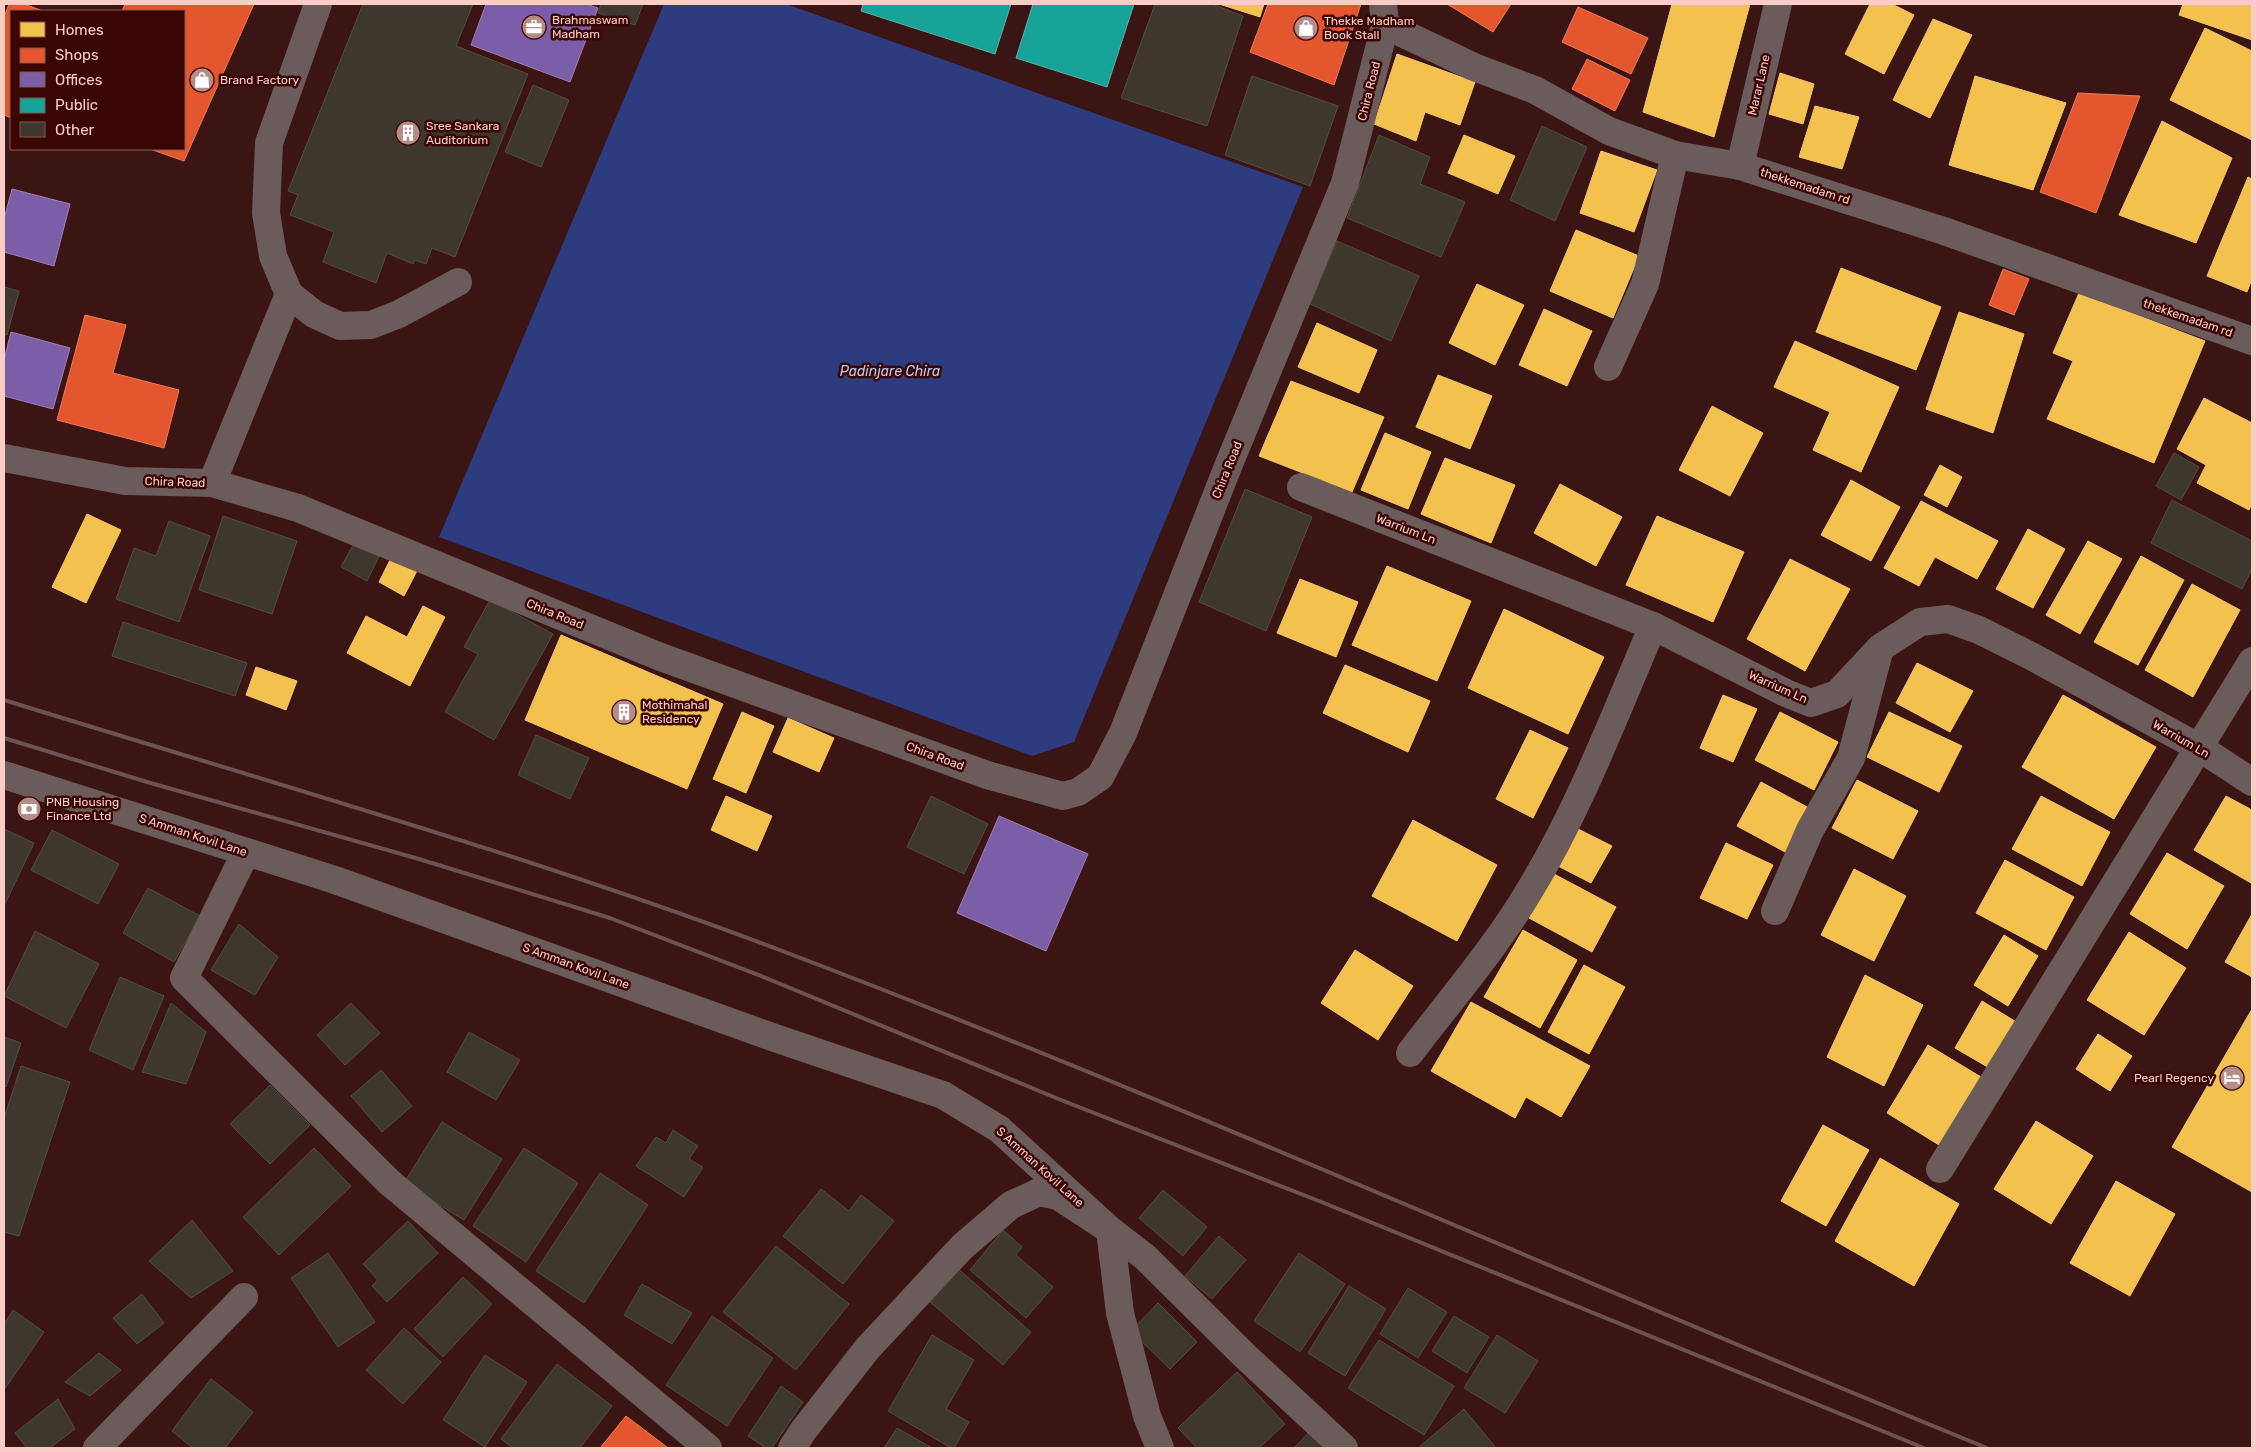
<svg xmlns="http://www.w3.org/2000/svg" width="2256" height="1452" viewBox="0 0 2256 1452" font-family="Rubik,sans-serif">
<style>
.water{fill:#2d3b7f}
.homes{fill:#f2c14e;stroke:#f4c572}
.shops{fill:#e4572e;stroke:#ea7a5c}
.offices{fill:#7b5ea7;stroke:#a17fb0}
.public{fill:#17a398;stroke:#5bb0a6}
.building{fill:#3e372e;stroke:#534d43}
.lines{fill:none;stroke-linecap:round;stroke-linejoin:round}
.minor{stroke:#6b5b5a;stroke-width:28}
.rail{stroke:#6b5351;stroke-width:4}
.labels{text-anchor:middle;stroke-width:5;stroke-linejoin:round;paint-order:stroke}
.poi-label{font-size:12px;fill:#f9cdc6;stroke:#3a0604;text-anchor:start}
.street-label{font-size:12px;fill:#f9cdc6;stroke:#3a0604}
.water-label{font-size:14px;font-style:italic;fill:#b9c9f4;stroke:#3a0604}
</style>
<rect width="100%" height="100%" fill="#3b1414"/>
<path class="water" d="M664,4H786L1303,187L1074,742L1032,756L439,537Z"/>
<g class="homes">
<path d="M1219,4H1264L1260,17Z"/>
<path d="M1672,4H1750L1714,137L1643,112Z"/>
<path d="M1870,4H1892L1914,15L1884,74L1845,54Z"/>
<path d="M2183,4H2252V40L2179,15Z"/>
<path d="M1933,19L1972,35L1930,118L1893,100Z"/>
<path d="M2205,28L2252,51V140L2170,100Z"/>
<path d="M1397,54L1475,82L1460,125L1425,112L1416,141L1374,124Z"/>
<path d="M1780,73L1814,84L1803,124L1769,114Z"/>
<path d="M1975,76L2066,103L2033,190L1949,165Z"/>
<path d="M1815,106L1859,117L1842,169L1799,157Z"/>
<path d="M2162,121L2232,158L2196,243L2119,215Z"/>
<path d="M1464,135L1515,156L1498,194L1448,173Z"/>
<path d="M1601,151L1657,170L1634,232L1580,213Z"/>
<path d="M2248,177L2252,179V279L2247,292L2207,276Z"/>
<path d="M1576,230L1639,256L1613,318L1550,291Z"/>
<path d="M1841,268L1941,307L1916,370L1816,332Z"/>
<path d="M1477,284L1524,305L1495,365L1449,343Z"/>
<path d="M2079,293L2205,341L2154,463L2047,419L2073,361L2053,353Z"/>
<path d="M1544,309L1592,331L1567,386L1519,365Z"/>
<path d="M1959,312L2024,334L1993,433L1926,409Z"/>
<path d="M1317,323L1377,350L1359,393L1298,367Z"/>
<path d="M1795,341L1899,387L1861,472L1813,450L1830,412L1774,387Z"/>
<path d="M1438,375L1492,396L1470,449L1416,427Z"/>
<path d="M1291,381L1384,417L1352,492L1259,456Z"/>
<path d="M2204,398L2252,423V504L2249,510L2197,483L2206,465L2177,449Z"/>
<path d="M1712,406L1763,433L1730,496L1679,470Z"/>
<path d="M1385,433L1431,452L1408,509L1361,490Z"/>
<path d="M1445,458L1515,485L1491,543L1421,514Z"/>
<path d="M1940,465L1962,477L1947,507L1924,495Z"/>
<path d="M1851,480L1900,507L1871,561L1821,535Z"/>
<path d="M1560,484L1622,517L1596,566L1534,533Z"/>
<path d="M1921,501L1998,541L1977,579L1935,557L1919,586L1884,568Z"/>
<path d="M87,514L121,530L86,603L52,587Z"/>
<path d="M1657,516L1744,552L1713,622L1626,585Z"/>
<path d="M2028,529L2065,549L2033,608L1996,589Z"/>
<path d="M2088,541L2122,559L2080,634L2046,615Z"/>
<path d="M394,552L420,565L404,596L379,582Z"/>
<path d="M2141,556L2184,580L2138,665L2094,642Z"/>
<path d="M1790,559L1850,589L1805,671L1747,639Z"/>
<path d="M1387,566L1471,601L1437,681L1352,645Z"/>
<path d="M1300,579L1358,602L1336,657L1277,633Z"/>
<path d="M2192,584L2240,610L2193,697L2145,670Z"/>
<path d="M423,606L445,617L410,686L347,653L366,616L407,637Z"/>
<path d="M1504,609L1604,657L1568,734L1468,688Z"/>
<path d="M561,635L723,704L687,789L525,720Z"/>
<path d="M1917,663L1973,691L1950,732L1896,703Z"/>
<path d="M1345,665L1430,701L1408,752L1323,713Z"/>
<path d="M256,667L297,681L286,710L246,695Z"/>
<path d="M1723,695L1757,709L1733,762L1700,748Z"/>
<path d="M2063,695L2156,747L2114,819L2022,767Z"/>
<path d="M742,712L774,726L746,793L713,779Z"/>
<path d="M1780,712L1838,742L1814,790L1755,760Z"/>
<path d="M1889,712L1962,746L1939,792L1867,757Z"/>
<path d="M788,718L834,738L819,772L773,752Z"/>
<path d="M1530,730L1568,748L1533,818L1496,799Z"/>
<path d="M1857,780L1918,811L1893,859L1832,828Z"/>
<path d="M1761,782L1809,808L1785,852L1737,826Z"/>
<path d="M726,796L772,816L757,851L711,830Z"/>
<path d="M2041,796L2110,832L2082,886L2012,849Z"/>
<path d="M2226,796L2252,810L2251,883L2194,850Z"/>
<path d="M1413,820L1497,865L1457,941L1372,896Z"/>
<path d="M1576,828L1612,846L1591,883L1556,865Z"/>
<path d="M1726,843L1773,865L1747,919L1700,898Z"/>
<path d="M2167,853L2224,886L2187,949L2130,914Z"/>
<path d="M2005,860L2074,897L2046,950L1976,913Z"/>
<path d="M1854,869L1906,896L1874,961L1821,935Z"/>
<path d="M1554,874L1616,907L1592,952L1529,918Z"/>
<path d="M2252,914V977L2225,962Z"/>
<path d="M1523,930L1577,960L1540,1028L1484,997Z"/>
<path d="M2129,932L2186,968L2144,1035L2087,1000Z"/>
<path d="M2004,935L2038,956L2008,1006L1974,985Z"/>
<path d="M1355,950L1413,986L1378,1040L1321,1003Z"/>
<path d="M1584,965L1625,987L1589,1054L1548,1032Z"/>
<path d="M1865,975L1923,1005L1884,1086L1827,1057Z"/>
<path d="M1982,1001L2018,1023L1991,1069L1955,1048Z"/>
<path d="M1471,1002L1590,1066L1561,1117L1526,1097L1515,1118L1431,1071Z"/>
<path d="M2252,1009V1192L2172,1147Z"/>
<path d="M2098,1034L2132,1056L2110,1091L2076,1069Z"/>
<path d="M1928,1045L1986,1080L1944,1148L1887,1113Z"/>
<path d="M2036,1121L2093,1156L2051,1224L1994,1189Z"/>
<path d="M1823,1125L1869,1150L1826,1226L1781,1201Z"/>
<path d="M1880,1158L1959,1204L1914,1286L1835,1241Z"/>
<path d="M2116,1181L2175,1214L2130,1296L2070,1263Z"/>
</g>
<g class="shops">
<path d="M9,4H24L43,11H11V118L4,115V17Z"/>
<path d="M125,4H254L184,161L150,149H184V11H122Z"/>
<path d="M1268,4H1361L1334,85L1250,52Z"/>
<path d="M1447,4H1511L1493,32Z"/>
<path d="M1578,7L1648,38L1631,74L1562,42Z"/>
<path d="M1587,59L1630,80L1615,111L1572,89Z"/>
<path d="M2078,93L2140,96L2096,213L2040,192Z"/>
<path d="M2003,269L2029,279L2014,315L1989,305Z"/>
<path d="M85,315L126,325L113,373L179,390L164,448L57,420Z"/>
<path d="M626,1416L667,1447L668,1448H600Z"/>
</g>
<g class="offices">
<path d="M486,4H586L598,8L570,82L471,45Z"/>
<path d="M12,189L70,204L54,266L4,252V219Z"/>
<path d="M11,332L70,348L53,409L4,396V360Z"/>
<path d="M999,816L1088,854L1046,951L957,913Z"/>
</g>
<g class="public">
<path d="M863,4H1011L995,54L861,11Z"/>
<path d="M1033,4H1134L1107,87L1016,58Z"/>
</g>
<g class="building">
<path d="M363,4H473L456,46L528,74L455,257L432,248L426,264L415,260L413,264L387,253L376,283L323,262L334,232L290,215L298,195L288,191Z"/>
<path d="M601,4H643L635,25L598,13Z"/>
<path d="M1155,4H1212L1243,16L1207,126L1121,98Z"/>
<path d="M1252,76L1338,106L1310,186L1225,155Z"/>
<path d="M533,85L569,100L541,167L505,152Z"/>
<path d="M1542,126L1587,147L1555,221L1510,200Z"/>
<path d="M1379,135L1430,157L1420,184L1465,202L1441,257L1347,218Z"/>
<path d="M1337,241L1419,276L1391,341L1310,304Z"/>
<path d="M4,287L19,291L7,335L4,334Z"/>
<path d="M2174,453L2199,467L2181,500L2156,486Z"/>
<path d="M1245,489L1312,517L1266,631L1199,602Z"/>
<path d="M2172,500L2252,541V569L2242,589L2151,543Z"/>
<path d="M223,516L297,541L272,614L199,590Z"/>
<path d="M169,521L210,536L179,622L116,599L134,548L156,556Z"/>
<path d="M357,538L382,550L367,581L341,567Z"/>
<path d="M490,600L553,634L494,740L445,712L478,654L464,647Z"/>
<path d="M123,622L247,663L235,696L112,656Z"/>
<path d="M536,735L589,758L570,799L518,775Z"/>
<path d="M931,796L988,824L964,874L907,847Z"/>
<path d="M4,829L34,843L4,906Z"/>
<path d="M52,830L119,864L98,904L31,870Z"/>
<path d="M148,888L200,916L174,962L123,933Z"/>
<path d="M239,924L278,957L255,995L211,970Z"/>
<path d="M35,931L99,964L66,1028L4,996Z"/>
<path d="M120,977L164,996L133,1070L89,1050Z"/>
<path d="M171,1003L206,1032L186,1084L142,1072Z"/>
<path d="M351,1003L380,1033L345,1065L317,1035Z"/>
<path d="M469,1032L520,1060L496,1100L447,1072Z"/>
<path d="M4,1037L21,1043L6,1087L4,1086Z"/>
<path d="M21,1066L70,1082L19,1236L4,1232V1118Z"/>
<path d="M381,1070L412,1106L382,1132L351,1096Z"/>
<path d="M270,1085L310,1125L270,1164L230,1124Z"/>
<path d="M442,1122L502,1159L464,1220L404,1183Z"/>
<path d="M673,1130L698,1146L689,1159L703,1167L684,1197L636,1166L656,1137L666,1143Z"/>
<path d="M314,1148L351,1186L279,1255L243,1217Z"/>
<path d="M524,1148L578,1183L526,1262L473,1226Z"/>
<path d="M600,1173L648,1205L584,1303L536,1271Z"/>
<path d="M821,1189L849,1211L861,1195L894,1221L843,1284L783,1236Z"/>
<path d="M1163,1190L1207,1227L1183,1256L1139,1218Z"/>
<path d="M192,1220L233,1271L191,1298L149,1261Z"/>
<path d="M408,1221L438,1253L387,1302L372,1286L378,1280L363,1264Z"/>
<path d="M1003,1230L1022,1247L1016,1255L1053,1287L1026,1318L970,1270Z"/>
<path d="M1219,1236L1246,1260L1212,1299L1185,1276Z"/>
<path d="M776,1246L849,1304L796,1370L723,1312Z"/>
<path d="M328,1253L375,1322L338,1347L291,1278Z"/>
<path d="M1299,1253L1345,1284L1300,1352L1254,1321Z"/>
<path d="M957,1268L1031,1332L1003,1365L929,1301Z"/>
<path d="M463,1277L492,1304L443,1357L414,1329Z"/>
<path d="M642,1284L692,1313L672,1344L624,1315Z"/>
<path d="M1349,1286L1386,1309L1345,1376L1308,1353Z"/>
<path d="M1408,1288L1447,1312L1418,1358L1380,1334Z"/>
<path d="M142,1294L164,1323L137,1344L113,1318Z"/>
<path d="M1158,1303L1197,1342L1170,1369L1131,1331Z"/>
<path d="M13,1310L44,1332L4,1390V1324Z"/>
<path d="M712,1316L773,1358L727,1426L666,1385Z"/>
<path d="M1454,1316L1489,1337L1467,1373L1432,1351Z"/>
<path d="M404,1328L441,1362L403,1404L366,1370Z"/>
<path d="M932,1335L974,1360L946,1409L969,1422L954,1448H951L888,1411Z"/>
<path d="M1497,1335L1538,1361L1505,1413L1464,1388Z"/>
<path d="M1379,1340L1454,1386L1424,1435L1348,1388Z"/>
<path d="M99,1353L121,1370L90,1396L65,1382Z"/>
<path d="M485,1355L527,1382L485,1447L443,1420Z"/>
<path d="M557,1364L612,1406L580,1448H513L501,1439Z"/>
<path d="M1237,1372L1285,1424L1259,1448H1197L1178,1428Z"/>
<path d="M211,1379L253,1412L225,1448H193L172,1431Z"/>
<path d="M781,1386L803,1402L772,1448H766L748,1436Z"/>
<path d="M58,1399L75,1429L50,1448H27L15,1433Z"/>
<path d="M1464,1409L1496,1448H1418Z"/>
<path d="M897,1428L932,1448H884Z"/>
<path d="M1311,1430L1331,1448H1294Z"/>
</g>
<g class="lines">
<g class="minor">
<path d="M318,4L269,143L266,213L273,256L289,294L314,314L340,326L371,325L399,314L458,282"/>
<path d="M1385,25L1474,67L1535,90L1609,131L1675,155L1740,166L1944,231L2252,341"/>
<path d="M1740,166L1778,4"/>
<path d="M1608,367L1645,284L1675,155"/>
<path d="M4,458L125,481L212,483L298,508L658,656L987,775L1063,796L1078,792L1100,777L1123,733L1229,464L1345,183L1385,25L1383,4"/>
<path d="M212,483L289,294"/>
<path d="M1301,487L1653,626L1788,694L1811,703L1837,694L1880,648L1920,622L1948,619L1979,630L2033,657L2200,748L2252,782"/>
<path d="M4,775L335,880L775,1038L943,1095L999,1129L1110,1230L1120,1313L1147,1416L1160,1448"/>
<path d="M246,852L184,978L389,1182L708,1448"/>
<path d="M1775,911L1810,830L1851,758L1879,652"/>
<path d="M1410,1053C1451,999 1497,946 1531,888C1581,805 1615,714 1653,626"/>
<path d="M1940,1169L2252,661"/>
<path d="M97,1448L244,1297"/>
<path d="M792,1448L803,1431L867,1349L962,1247L1011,1205L1039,1192L1058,1196L1110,1230L1145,1257L1245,1356L1344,1448"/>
</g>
<g class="rail">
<path d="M4,700C265,781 529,855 785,952C1190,1106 1585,1285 1987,1448"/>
<path d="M4,738L147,782L419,859L610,918L766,978L1061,1100L1319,1201L1924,1448"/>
</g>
</g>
<defs>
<symbol id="office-disc" viewBox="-11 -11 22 22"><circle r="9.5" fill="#b68c88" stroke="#3a0604"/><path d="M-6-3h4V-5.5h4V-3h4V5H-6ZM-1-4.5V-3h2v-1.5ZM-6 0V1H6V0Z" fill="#fff"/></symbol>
<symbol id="shop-disc" viewBox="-11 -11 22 22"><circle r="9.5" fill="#b68c88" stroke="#3a0604"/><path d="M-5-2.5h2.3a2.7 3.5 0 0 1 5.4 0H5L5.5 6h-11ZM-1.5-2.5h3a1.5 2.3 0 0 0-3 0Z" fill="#fff"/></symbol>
<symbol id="building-disc" viewBox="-11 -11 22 22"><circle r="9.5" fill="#b68c88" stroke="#3a0604"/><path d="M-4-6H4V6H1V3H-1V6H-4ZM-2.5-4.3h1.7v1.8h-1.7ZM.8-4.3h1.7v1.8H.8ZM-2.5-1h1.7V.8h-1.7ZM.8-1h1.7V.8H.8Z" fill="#fff"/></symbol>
<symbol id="bank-disc" viewBox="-11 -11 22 22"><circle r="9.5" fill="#b68c88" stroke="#3a0604"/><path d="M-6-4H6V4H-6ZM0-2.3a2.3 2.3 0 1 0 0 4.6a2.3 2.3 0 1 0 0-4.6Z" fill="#fff"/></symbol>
<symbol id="hotel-disc" viewBox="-11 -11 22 22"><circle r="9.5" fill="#b68c88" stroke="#3a0604"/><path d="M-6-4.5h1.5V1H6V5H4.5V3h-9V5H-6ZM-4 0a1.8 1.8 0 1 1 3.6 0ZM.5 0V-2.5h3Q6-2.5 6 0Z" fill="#fff"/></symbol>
</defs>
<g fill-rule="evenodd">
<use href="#office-disc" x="520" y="13" width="28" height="28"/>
<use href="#shop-disc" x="1292" y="14" width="28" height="28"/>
<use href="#shop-disc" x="188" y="66" width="28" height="28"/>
<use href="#building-disc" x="394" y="119" width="28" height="28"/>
<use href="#building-disc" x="610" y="698" width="28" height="28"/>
<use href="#bank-disc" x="15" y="795" width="28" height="28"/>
<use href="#hotel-disc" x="2218" y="1064" width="28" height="28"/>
</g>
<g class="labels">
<g class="poi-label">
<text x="552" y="24">Brahmaswam<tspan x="552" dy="14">Madham</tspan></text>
<text x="1324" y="25">Thekke Madham<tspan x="1324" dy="14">Book Stall</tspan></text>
<text x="220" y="84">Brand Factory</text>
<text x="426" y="130">Sree Sankara<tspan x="426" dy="14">Auditorium</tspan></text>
<text x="642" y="709">Mothimahal<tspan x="642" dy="14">Residency</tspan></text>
<text x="46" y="806">PNB Housing<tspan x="46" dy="14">Finance Ltd</tspan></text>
<text x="2214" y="1082" text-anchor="end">Pearl Regency</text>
</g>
<g class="street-label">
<text transform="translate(1759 85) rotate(-77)" y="4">Marar Lane</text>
<text transform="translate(1369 91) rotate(-76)" y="4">Chira Road</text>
<text transform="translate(1805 186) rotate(18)" y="4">thekkemadam rd</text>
<text transform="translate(2188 318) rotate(19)" y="4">thekkemadam rd</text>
<text transform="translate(1227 470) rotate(-68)" y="4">Chira Road</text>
<text transform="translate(175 482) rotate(2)" y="4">Chira Road</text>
<text transform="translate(1406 529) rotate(21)" y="4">Warrium Ln</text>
<text transform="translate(555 614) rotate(22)" y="4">Chira Road</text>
<text transform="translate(1778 687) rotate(24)" y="4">Warrium Ln</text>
<text transform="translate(2181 739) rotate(30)" y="4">Warrium Ln</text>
<text transform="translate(935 756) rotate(20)" y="4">Chira Road</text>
<text transform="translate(193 835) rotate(18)" y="4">S Amman Kovil Lane</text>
<text transform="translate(576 966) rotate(20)" y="4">S Amman Kovil Lane</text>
<text transform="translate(1040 1167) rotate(42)" y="4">S Amman Kovil Lane</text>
</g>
<g class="water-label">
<text x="890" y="376">Padinjare Chira</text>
</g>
</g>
<rect width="2256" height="1452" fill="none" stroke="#f9cdc6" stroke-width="10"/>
<rect x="10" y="10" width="175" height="140" fill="#3a0604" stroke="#865652"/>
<rect x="20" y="22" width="25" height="15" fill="#f2c14e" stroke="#865652"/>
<text x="55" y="35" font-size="15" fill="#f9cdc6">Homes</text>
<rect x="20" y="48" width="25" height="15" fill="#e4572e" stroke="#865652"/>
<text x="55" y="60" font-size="15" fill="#f9cdc6">Shops</text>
<rect x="20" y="72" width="25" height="15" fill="#7b5ea7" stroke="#865652"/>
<text x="55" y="85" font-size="15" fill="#f9cdc6">Offices</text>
<rect x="20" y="98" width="25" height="15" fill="#17a398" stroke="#865652"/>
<text x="55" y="110" font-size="15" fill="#f9cdc6">Public</text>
<rect x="20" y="122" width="25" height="15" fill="#3e372e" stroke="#865652"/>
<text x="55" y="135" font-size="15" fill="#f9cdc6">Other</text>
</svg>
